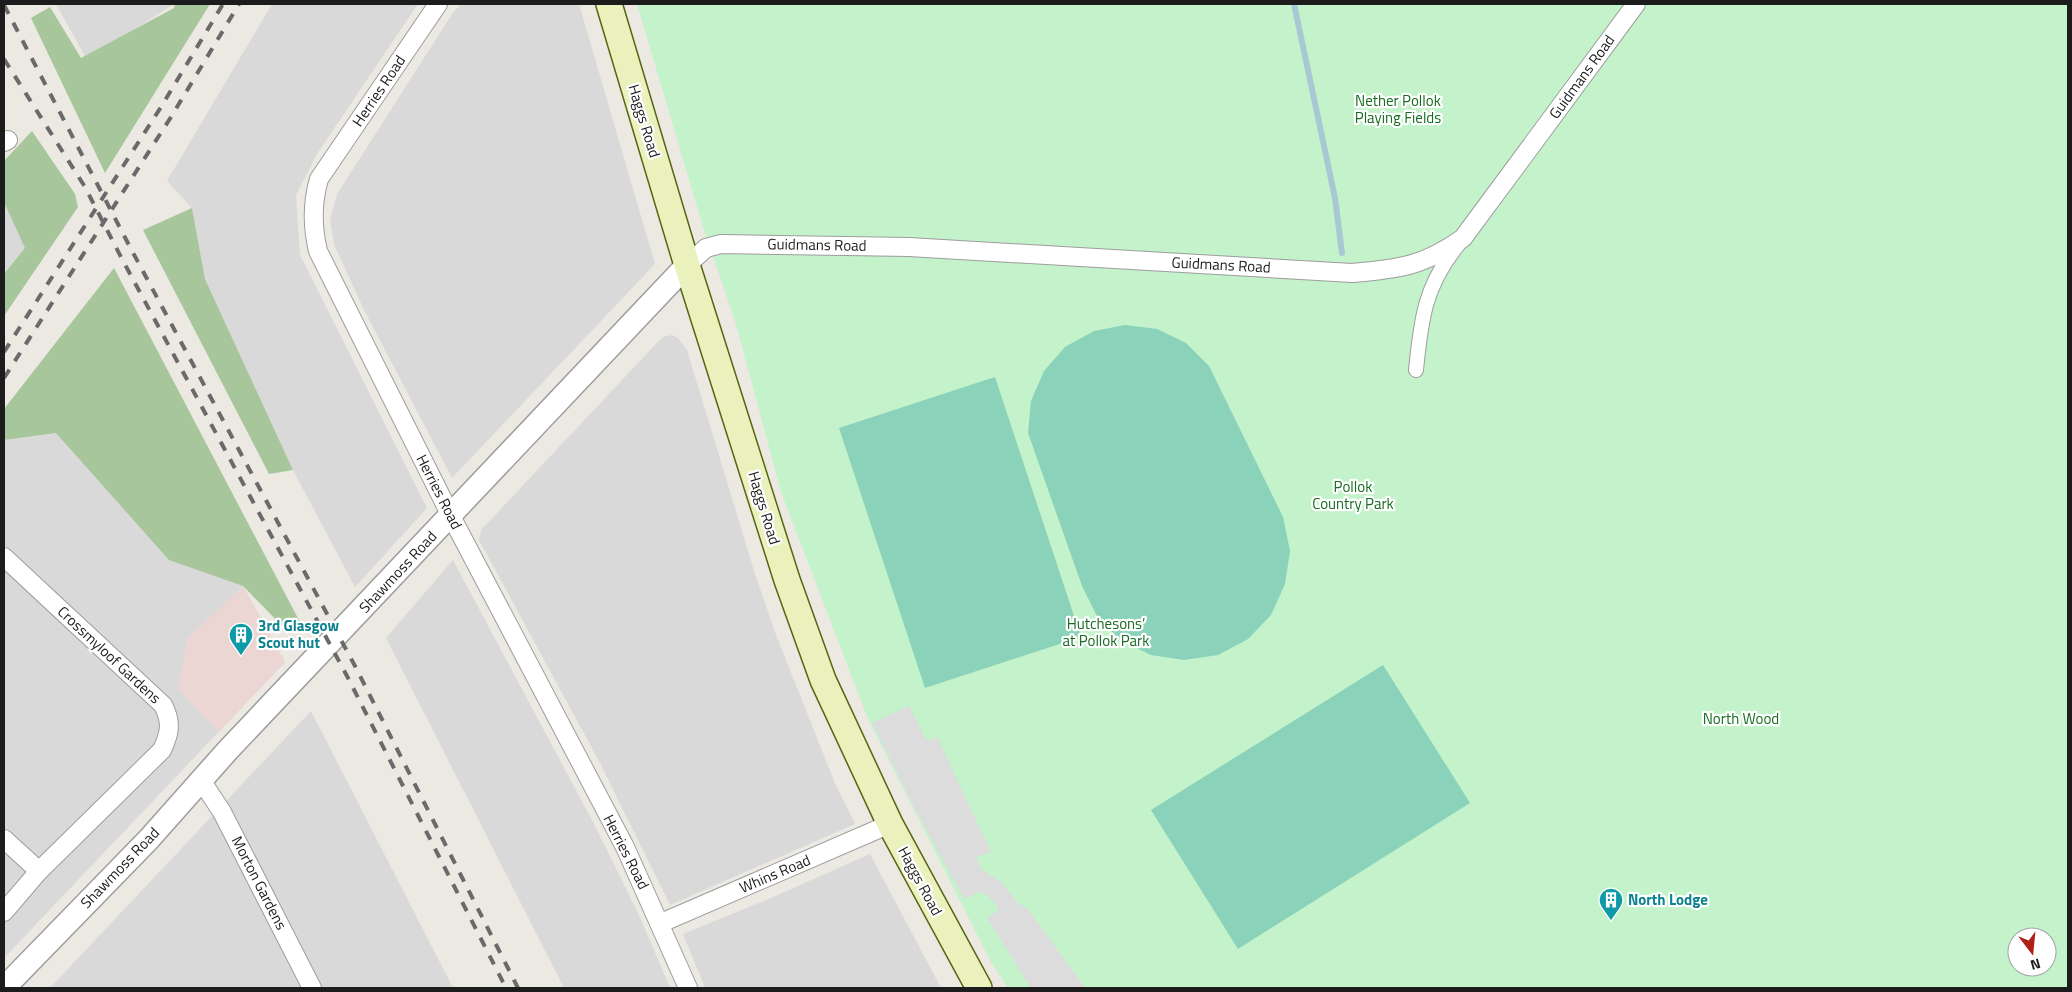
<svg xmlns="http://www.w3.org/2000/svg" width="2072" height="992" viewBox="0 0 2072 992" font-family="'Titillium Web',sans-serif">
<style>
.residential{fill:#dad9d9}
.commercial{fill:#ebd6d4}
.forest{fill:#a7c69c}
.park{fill:#c4f2ca;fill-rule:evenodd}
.pitch{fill:#8ad2b9}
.parking{fill:#dcdcdc}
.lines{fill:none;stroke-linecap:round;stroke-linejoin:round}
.stream{stroke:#a8c8d4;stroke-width:6}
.pedestrian-casing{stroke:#9d9d9d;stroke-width:16}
.minor-casing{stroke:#9d9d9d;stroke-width:20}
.tertiary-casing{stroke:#9d9d9d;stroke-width:25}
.secondary-casing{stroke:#576412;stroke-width:28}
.pedestrian{stroke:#fff;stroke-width:14}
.minor{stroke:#fff;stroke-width:18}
.tertiary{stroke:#fff;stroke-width:22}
.secondary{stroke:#ebf1bc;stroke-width:25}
.rail{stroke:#6a6a6a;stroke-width:4;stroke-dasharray:10 10;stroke-linecap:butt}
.labels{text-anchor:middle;stroke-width:4.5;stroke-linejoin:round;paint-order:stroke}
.street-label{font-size:15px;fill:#1c1c1c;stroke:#fff}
.park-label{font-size:15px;fill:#186b23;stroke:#fff}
.culture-label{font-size:15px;font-weight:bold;fill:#0d838f;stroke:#fff;text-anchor:start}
</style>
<rect width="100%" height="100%" fill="#ece9e3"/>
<g class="residential">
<path d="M56,4H174L87,60Z"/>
<path d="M272,4H418L317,154L296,195L300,255L427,508L355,587L293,470L205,279L192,208L167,181Z"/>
<path d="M462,4H579L655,264L452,478L363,308L334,244L330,220L337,194L454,11Z"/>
<path d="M4,168L38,241L4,293Z"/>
<path d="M672,335L678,338L687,350L755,574L776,635L836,786L855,824L670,905L599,761L479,540L481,530L654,346L663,337Z"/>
<path d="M56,433L243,586L285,662L4,958V440Z"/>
<path d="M453,560L594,824L639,915L670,988H564L386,638Z"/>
<path d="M311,711L453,988H50Z"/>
<path d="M870,854L941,988H705L683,934L771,898Z"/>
</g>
<path class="commercial" d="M243,586L285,662L219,732L178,689L187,639Z"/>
<g class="forest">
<path d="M175,4H210L105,173L31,18L50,7L81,58L174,8Z"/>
<path d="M32,131L75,194L78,207L4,316V274L25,248L4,202V161Z"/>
<path d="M192,208L205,279L293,470L269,474L143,230Z"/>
<path d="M114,268L302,626L289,633L243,586L169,560L56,433L4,440V409Z"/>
</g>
<path class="park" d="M637,4H2068V988H1008L992,964L868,719L781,492L736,324L704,230ZM2017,937H2047V967H2017Z"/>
<g class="pitch">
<path d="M1125,325L1157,329L1186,343L1209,366L1283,517L1290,551L1285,584L1271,615L1248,639L1218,655L1184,660L1151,655L1120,640L1097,616L1082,586L1028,433L1031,401L1044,371L1065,347L1094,331Z"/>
<path d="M995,377L1081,637L925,688L839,428Z"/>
<path d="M1383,665L1470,803L1238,949L1151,810Z"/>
</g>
<path class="parking" d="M909,706L925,738L931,740L937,737L991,852L976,857L982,870L1000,881L1018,903L1028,909L1085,988H1031L987,918L999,910L994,902L986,894L979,892L964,899L915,809L872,723Z"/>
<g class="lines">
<path class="stream" d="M1294,4L1335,198L1342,253"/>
<defs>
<path id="pedestrian" d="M1416,370C1421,319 1425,285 1458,245"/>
<g id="minor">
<path d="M438,4L319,179C312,203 312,226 318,251L451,516L625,847L688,988"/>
<path d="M4,142L8,140"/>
<path d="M687,265L706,248L721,244L909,247L1352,273C1399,269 1424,266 1463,238L1636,4"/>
<path d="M4,557L163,705C172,722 170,733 162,750L39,871L4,912"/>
<path d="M201,780L222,812L312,988"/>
<path d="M4,839L39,871"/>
<path d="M661,923L890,824"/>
</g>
<path id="tertiary" d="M4,988L149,839L228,750L687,265"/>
<path id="secondary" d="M609,4L687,265L787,580L823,680L890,824L979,988"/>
</defs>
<use href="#pedestrian" class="pedestrian-casing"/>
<use href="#minor" class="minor-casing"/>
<use href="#tertiary" class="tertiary-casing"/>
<use href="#secondary" class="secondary-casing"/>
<use href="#pedestrian" class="pedestrian"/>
<use href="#minor" class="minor"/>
<use href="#tertiary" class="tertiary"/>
<use href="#secondary" class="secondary"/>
<g class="rail">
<path d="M4,5L131,249L355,666L518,988"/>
<path d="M4,59L85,187L122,259L347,676L506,988"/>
<path d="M4,352L161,107L223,4"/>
<path d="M4,378L171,117L239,4"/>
</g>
</g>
<defs>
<symbol id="building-pin" viewBox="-11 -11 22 30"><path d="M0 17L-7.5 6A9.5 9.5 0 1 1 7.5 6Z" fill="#0f9aa8" stroke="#fff"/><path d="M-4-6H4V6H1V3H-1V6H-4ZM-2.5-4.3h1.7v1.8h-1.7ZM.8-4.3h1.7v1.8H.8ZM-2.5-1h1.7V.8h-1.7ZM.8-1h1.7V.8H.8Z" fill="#fff"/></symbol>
</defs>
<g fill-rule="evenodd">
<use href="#building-pin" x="227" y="621" width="28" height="38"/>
<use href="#building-pin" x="1597" y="886" width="28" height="38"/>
</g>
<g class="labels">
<g class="street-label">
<text transform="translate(1582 77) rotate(-54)" y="5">Guidmans Road</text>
<text transform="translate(379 91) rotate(-56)" y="5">Herries Road</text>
<text transform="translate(644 121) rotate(73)" y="5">Haggs Road</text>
<text transform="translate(817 245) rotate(1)" y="5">Guidmans Road</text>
<text transform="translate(1221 265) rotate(3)" y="5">Guidmans Road</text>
<text transform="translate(439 492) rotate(63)" y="5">Herries Road</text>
<text transform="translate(764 508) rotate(73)" y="5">Haggs Road</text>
<text transform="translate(398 572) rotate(-47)" y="5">Shawmoss Road</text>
<text transform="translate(109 655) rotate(43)" y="5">Crossmyloof Gardens</text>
<text transform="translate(626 852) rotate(63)" y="5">Herries Road</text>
<text transform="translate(120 868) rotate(-46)" y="5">Shawmoss Road</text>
<text transform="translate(775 874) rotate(-23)" y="5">Whins Road</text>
<text transform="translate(920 881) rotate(62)" y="5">Haggs Road</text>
<text transform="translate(259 883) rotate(63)" y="5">Morton Gardens</text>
</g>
<g class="park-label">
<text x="1398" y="106">Nether Pollok<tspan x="1398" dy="17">Playing Fields</tspan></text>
<text x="1353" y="492">Pollok<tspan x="1353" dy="17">Country Park</tspan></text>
<text x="1106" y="629">Hutchesons’<tspan x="1106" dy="17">at Pollok Park</tspan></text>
<text x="1741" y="724">North Wood</text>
</g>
<g class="culture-label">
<text x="258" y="631">3rd Glasgow<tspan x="258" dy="17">Scout hut</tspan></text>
<text x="1628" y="905">North Lodge</text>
</g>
</g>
<rect width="2072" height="992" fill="none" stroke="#1c1c1c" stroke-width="10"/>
<g transform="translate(2032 952) rotate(164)"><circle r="24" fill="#ffffff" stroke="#a4a4a4"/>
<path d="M0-4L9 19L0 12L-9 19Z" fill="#af2018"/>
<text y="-8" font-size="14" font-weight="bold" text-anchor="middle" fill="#1c1c1c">N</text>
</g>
</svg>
